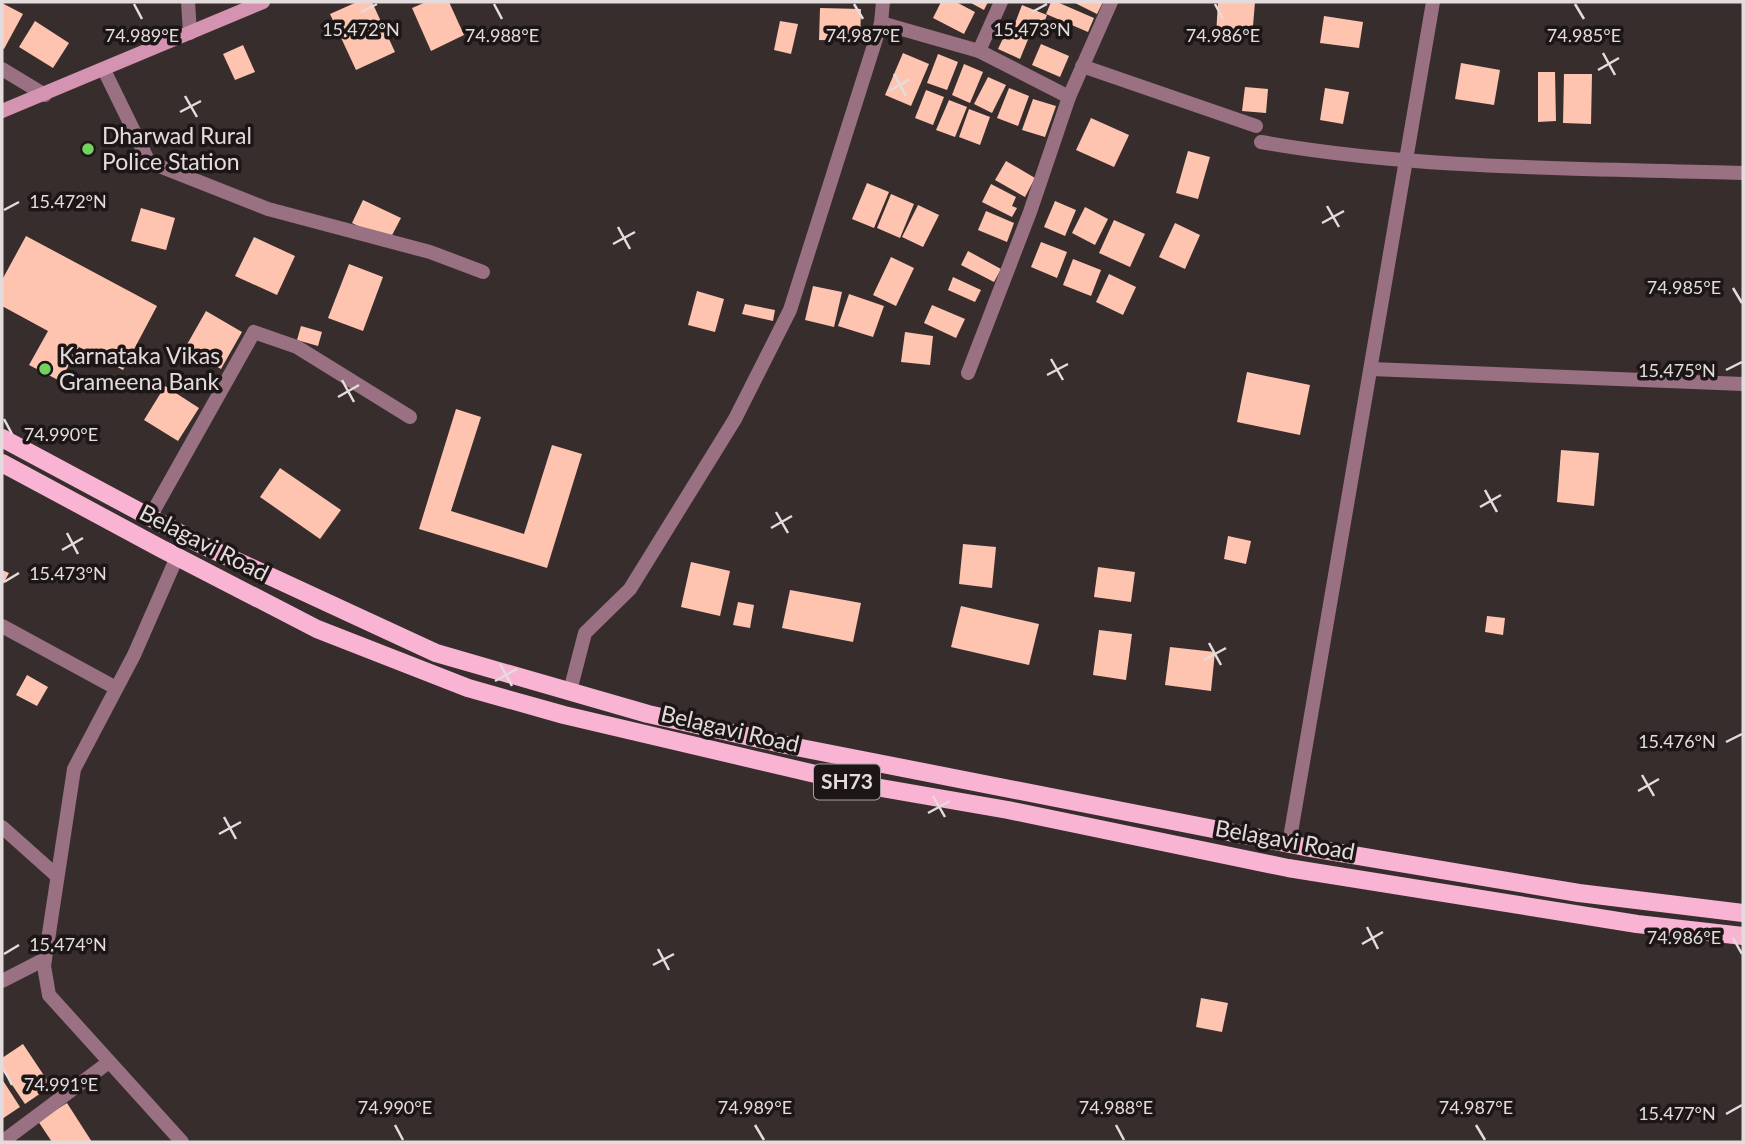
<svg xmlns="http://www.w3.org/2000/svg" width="1745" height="1144" viewBox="0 0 1745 1144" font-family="Lato,sans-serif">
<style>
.building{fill:#fec4b0}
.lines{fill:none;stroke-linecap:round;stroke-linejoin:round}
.minor{stroke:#9a7083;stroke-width:14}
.secondary{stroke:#d593b2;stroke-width:14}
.primary{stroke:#f9b4d4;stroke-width:18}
.ticks{fill:none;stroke:#e4dcdc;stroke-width:2.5}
.poi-dot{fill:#72d25e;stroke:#1c1617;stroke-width:2.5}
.labels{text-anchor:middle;stroke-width:7;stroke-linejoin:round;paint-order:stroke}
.shield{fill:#1c1617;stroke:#a8a1a1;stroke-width:2}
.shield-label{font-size:21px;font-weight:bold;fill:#e4dcdc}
.poi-label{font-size:23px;fill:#e4dcdc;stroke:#1c1617;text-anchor:start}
.street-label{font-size:23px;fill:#e4dcdc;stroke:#1c1617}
.ticks-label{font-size:18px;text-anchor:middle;fill:#e4dcdc;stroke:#1c1617;stroke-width:7;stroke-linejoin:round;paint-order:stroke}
</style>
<rect width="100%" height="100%" fill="#382d2d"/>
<g class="building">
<path d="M357,2H372L395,52L356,70L330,14Z"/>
<path d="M426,2H449L464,35L431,51L412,8Z"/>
<path d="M941,2H956L975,12L964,34L933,18Z"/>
<path d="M969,2H988L984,10Z"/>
<path d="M1051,2H1057L1094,18L1088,32L1046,14Z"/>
<path d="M1073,2H1103L1097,14Z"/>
<path d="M1218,2H1255L1252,38L1216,35Z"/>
<path d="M2,3L23,14L4,49L2,48Z"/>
<path d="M1022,5L1047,15L1039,36L1014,26Z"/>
<path d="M820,8L861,9L860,41L819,40Z"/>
<path d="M1324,16L1363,22L1359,48L1320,43Z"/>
<path d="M35,21L69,43L53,68L19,47Z"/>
<path d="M780,21L798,24L791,54L774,50Z"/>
<path d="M1008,28L1029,37L1020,59L998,49Z"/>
<path d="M1041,44L1069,56L1060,77L1032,65Z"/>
<path d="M243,45L255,72L235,80L223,54Z"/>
<path d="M903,53L929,64L911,106L885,95Z"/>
<path d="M938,54L958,62L947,90L927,83Z"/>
<path d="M1461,63L1500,70L1494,105L1455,99Z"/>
<path d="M964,64L983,72L970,103L952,95Z"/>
<path d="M1538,72H1555L1556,121L1538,122Z"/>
<path d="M1564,74H1592L1591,124L1563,123Z"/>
<path d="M988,77L1006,85L992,113L974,104Z"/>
<path d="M1245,87L1268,89L1266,113L1242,111Z"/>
<path d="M1009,88L1029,96L1018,126L997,118Z"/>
<path d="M1325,88L1349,92L1343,124L1320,120Z"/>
<path d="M926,90L944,97L933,125L915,118Z"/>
<path d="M1033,99L1056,106L1045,137L1022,130Z"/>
<path d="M949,100L967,107L955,137L936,130Z"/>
<path d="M969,109L990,117L980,145L959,137Z"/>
<path d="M1091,118L1129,135L1114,167L1076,150Z"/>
<path d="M1188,151L1210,157L1198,199L1176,193Z"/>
<path d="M1006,161L1035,178L1025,197L995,180Z"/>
<path d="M867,183L889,192L874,228L852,219Z"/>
<path d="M991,184L1016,197L1012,206L1017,208L1012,217L982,202Z"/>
<path d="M891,194L914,204L900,238L877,228Z"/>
<path d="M363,200L401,218L389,241L352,223Z"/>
<path d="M1055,201L1076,210L1065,236L1044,227Z"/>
<path d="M918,205L939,215L923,247L902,237Z"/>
<path d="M1085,207L1108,219L1095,245L1072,233Z"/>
<path d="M141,208L175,218L166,250L131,241Z"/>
<path d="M986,211L1014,223L1007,242L978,230Z"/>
<path d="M1114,220L1145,234L1130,267L1099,253Z"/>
<path d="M1175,223L1200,235L1185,269L1159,257Z"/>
<path d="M26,236L157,306L123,370L79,347L60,381L29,365L48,331L2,306V280Z"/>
<path d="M254,237L295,256L277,295L235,276Z"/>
<path d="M1041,242L1067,252L1057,278L1031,267Z"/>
<path d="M968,251L1001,269L994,282L961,265Z"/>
<path d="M891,257L914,268L896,306L873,295Z"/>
<path d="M1073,259L1101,270L1091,296L1063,285Z"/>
<path d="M349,264L383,277L363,331L328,318Z"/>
<path d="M1109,274L1136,287L1123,315L1096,302Z"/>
<path d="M953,277L981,290L975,302L948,290Z"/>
<path d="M813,286L842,292L834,327L805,320Z"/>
<path d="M697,291L724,299L715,332L688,325Z"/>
<path d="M849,294L884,306L873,337L838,326Z"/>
<path d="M745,304L775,310L773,321L742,314Z"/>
<path d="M932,305L965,319L956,338L924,323Z"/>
<path d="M206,311L242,332L221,369L185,348Z"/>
<path d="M301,326L322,332L318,346L297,340Z"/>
<path d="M905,332L933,336L930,365L901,362Z"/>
<path d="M1247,372L1310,385L1300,435L1237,422Z"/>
<path d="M165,386L199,408L178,441L144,420Z"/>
<path d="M456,409L481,417L451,511L524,534L552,445L582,454L547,568L419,529Z"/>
<path d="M1561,450L1599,453L1594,506L1557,502Z"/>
<path d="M280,468L341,510L320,539L260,497Z"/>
<path d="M1228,536L1251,541L1246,564L1224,559Z"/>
<path d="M963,544L996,547L992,588L959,584Z"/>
<path d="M691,562L730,571L720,616L681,607Z"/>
<path d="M1098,567L1135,572L1131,602L1094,597Z"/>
<path d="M2,570L9,573L2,586Z"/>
<path d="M790,590L861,603L853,642L782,628Z"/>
<path d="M738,602L754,605L750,628L733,625Z"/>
<path d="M961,606L1039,624L1029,665L951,647Z"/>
<path d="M1487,616L1505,618L1503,635L1485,632Z"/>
<path d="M1099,630L1132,634L1126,680L1093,675Z"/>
<path d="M1170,647L1215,652L1211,691L1165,685Z"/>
<path d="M27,675L48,687L37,706L16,695Z"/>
<path d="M1201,998L1228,1003L1222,1032L1196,1027Z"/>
<path d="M23,1044L51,1086L25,1104L2,1070V1058Z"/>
<path d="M2,1079L20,1107L2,1119Z"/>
<path d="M67,1103L92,1142H52L38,1121Z"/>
</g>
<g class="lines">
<g class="minor">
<path d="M188,2L190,33"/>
<path d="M881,23L979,51L1069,97"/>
<path d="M979,51L1001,2"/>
<path d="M1082,66L1256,126"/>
<path d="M2,69L45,95"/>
<path d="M104,70L149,162L268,209L430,252L483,272"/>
<path d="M1261,142C1420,170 1582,168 1743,173"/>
<path d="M1371,369L1743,384"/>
<path d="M968,373L1030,212L1069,97L1111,2"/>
<path d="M150,517L254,332L297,347L410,417"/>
<path d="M177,557L134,655L74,769L44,966L49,995L182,1142"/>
<path d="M2,626L116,688"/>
<path d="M570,691L585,633L630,589L735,419L790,310L881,23L883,2"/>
<path d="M2,827L57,876"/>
<path d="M1289,844L1433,2"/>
<path d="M2,981L45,959"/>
<path d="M2,1142L109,1062"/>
</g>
<path class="secondary" d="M2,111L263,2"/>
<g class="primary">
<path d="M2,438L198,543L436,653L648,714L786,745L1305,847L1579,893L1743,913"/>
<path d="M2,463L160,548L317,629L468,688L564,715L858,784L1008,810L1288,868L1637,924L1743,936"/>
</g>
</g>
<path class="ticks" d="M134,4L142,19M494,4L502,19M854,4L863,19M1215,4L1223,19M1575,4L1584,19M361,12L377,4M1032,12L1047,4M1603,53L1615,75M1598,70L1619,58M894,74L906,96M889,91L910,79M185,96L197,117M180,112L201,101M1327,206L1339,227M4,210L19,202M1322,223L1344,211M618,227L630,249M613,244L635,232M1733,288L1742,303M1051,359L1063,380M1726,370L1742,362M1047,375L1068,364M342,380L354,402M338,397L359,385M4,419L12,434M1485,490L1497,512M1480,507L1501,495M776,512L788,533M771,528L792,516M67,533L78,554M62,550L83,538M4,582L19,573M1209,643L1221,665M1204,660L1226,648M500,664L512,686M495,681L517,669M1726,742L1742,734M1642,775L1654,796M1638,791L1659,779M933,796L945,817M928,813L950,801M224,817L236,839M219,834L241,822M1367,927L1378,949M1733,938L1742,954M1362,944L1383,932M658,949L669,970M4,954L19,945M653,965L674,954M4,1069L12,1085M1726,1114L1742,1105M395,1125L403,1140M755,1125L764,1140M1116,1125L1124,1140M1476,1125L1485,1140"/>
<g class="poi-dot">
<circle cx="88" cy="149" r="7"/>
<circle cx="45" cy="369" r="7"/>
</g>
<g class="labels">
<rect class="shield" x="814" y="764.5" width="66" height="35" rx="5"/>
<g class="shield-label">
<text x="847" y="789">SH73</text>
</g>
<g class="poi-label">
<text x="102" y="144">Dharwad Rural<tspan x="102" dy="26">Police Station</tspan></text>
<text x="59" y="364">Karnataka Vikas<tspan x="59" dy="26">Grameena Bank</tspan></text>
</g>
<g class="street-label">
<text transform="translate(204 543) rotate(27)" y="8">Belagavi Road</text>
<text transform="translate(730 729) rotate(13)" y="8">Belagavi Road</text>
<text transform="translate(1285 840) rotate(10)" y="8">Belagavi Road</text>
</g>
</g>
<g class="ticks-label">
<text x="361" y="36">15.472°N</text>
<text x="1032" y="36">15.473°N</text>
<text x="142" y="42">74.989°E</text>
<text x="502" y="42">74.988°E</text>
<text x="863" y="42">74.987°E</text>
<text x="1223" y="42">74.986°E</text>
<text x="1584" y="42">74.985°E</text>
<text x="68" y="208">15.472°N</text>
<text x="1684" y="294">74.985°E</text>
<text x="1677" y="377">15.475°N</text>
<text x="61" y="441">74.990°E</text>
<text x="68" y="580">15.473°N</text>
<text x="1677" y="748">15.476°N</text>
<text x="1684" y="944">74.986°E</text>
<text x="68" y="951">15.474°N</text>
<text x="61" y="1091">74.991°E</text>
<text x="395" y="1114">74.990°E</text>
<text x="755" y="1114">74.989°E</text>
<text x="1116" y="1114">74.988°E</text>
<text x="1476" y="1114">74.987°E</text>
<text x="1677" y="1120">15.477°N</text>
</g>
<rect width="1745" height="1144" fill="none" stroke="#e4dcdc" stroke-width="7"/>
</svg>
